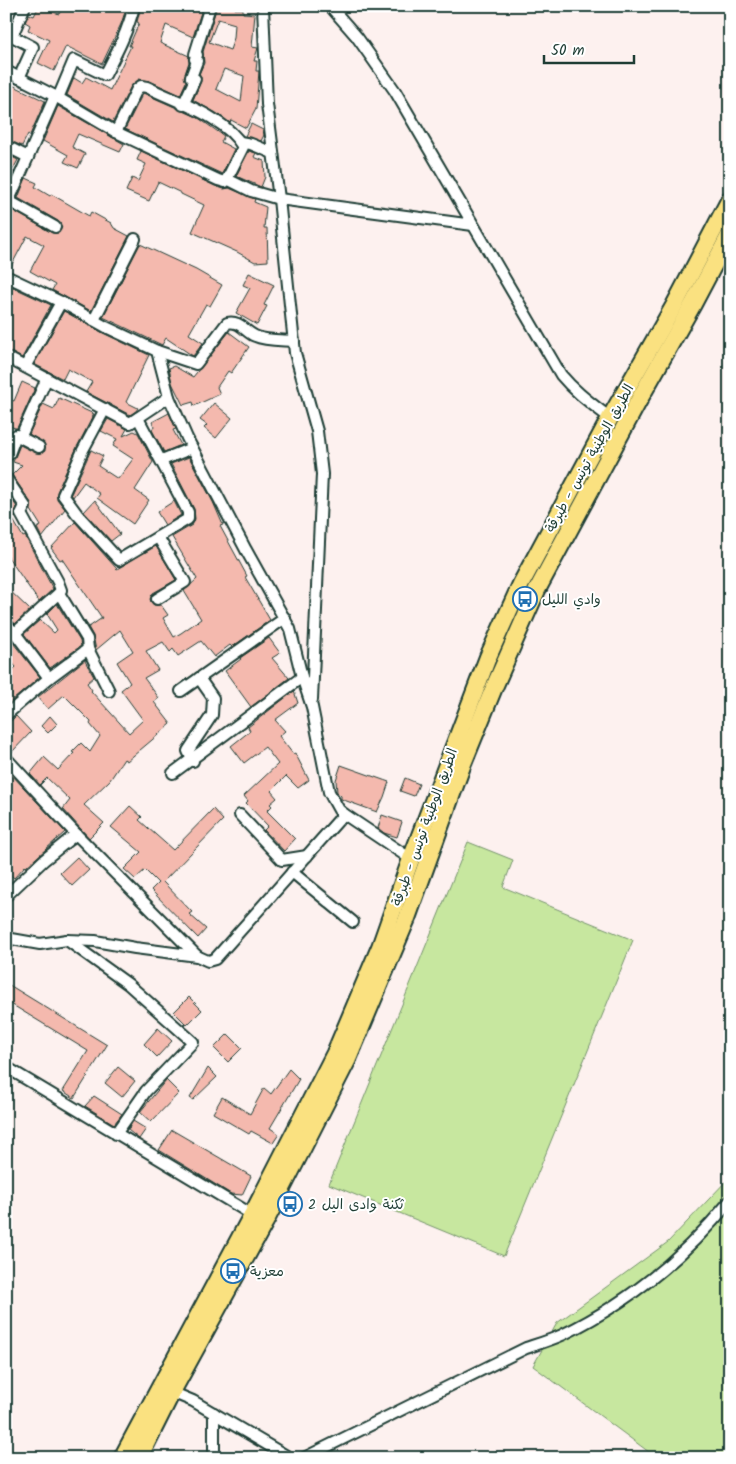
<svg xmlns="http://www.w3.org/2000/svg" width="736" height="1464" viewBox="0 0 736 1464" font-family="Kalam,'Playpen Sans Arabic',sans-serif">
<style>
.green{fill:#c7e79f;stroke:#73926a}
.building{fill:#f4b9ae;stroke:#1f3d34;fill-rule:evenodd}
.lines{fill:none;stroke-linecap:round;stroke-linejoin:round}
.street-casing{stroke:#1f3d34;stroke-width:14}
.primary-casing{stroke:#1f3d34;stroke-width:20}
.street{stroke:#fff;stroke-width:10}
.primary{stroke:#fae180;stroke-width:16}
.labels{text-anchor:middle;stroke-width:4;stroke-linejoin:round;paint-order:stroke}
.street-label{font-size:14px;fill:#1f3d34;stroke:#fff}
.poi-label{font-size:14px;fill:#1f3d34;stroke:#fff;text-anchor:start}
</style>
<rect width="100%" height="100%" fill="#fdf1ef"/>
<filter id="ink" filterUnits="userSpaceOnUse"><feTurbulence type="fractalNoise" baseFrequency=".02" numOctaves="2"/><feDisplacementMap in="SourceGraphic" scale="10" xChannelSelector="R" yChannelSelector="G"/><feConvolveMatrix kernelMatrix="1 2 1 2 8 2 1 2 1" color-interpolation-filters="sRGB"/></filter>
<g filter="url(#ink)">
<g class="green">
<path d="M468,842L513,860L503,887L633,940L504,1256L329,1184Z"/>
<path d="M730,1177V1458H657L533,1366L557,1323L668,1242Z"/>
</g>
<g class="building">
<path d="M39,6L59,14L64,6H127L121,24L102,64L66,46L54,71L38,63L49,40L28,30L30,25L25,22L29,14L34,16Z"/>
<path d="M141,6H203L193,37L166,25L160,43L189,56V62L184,77L186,82L180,95L150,81L139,79L131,86L113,122L67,95L74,78L82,83L86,77L110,90L131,46H129L139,23L137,22Z"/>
<path d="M217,6H236L235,9H243V13L255,14L252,47L258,48L254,61H257L256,71H259L256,109L246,128L231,120L230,123L216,113L193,100L201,81L199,74L204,63L203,52ZM218,19L235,24L234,38L230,50L209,42ZM224,69L244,76L241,102L216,89Z"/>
<path d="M6,82L45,101L30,135L28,134L22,146L6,139Z"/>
<path d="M143,93L197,117L224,136L221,142L234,149L222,174L125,129Z"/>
<path d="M58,106L124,144L120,152L78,134L72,147L85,154L78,168L64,162L68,155L43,141Z"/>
<path d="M251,124L263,130L264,135L261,141L245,136Z"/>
<path d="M141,151L215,186L224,189L229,188L255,199L254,202L266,207L264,228H267L268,261L255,262L237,252L192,232L204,205L181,194V193L158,182L149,201L126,191L132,178L138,181L146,164L137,160Z"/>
<path d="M249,151L256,153L254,157L264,161L265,177L261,187L236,176Z"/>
<path d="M6,154L18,160L12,171L14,172L9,182L7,181L6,183Z"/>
<path d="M26,178L37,183L35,187L50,196L51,194L89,216L91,212L111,223L114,228L129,236L91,311L52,290L55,285L30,271L44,245L27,236L9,270L6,269V232L11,223L6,221V217L12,210L52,233H59L62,227L58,221L18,198Z"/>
<path d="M140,244L196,270L222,285L210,306L206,304L189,334L203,343L193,356L166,338L162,345L103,317Z"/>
<path d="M249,273L274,285L264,305L267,306L257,325L236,313L250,288L243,285Z"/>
<path d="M6,284L51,305L22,358L6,350Z"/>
<path d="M64,311L103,333L149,355L126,402L138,408L136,411L130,415L86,392L92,382L68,369L63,379L34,364Z"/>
<path d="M229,332L249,347L231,373L228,371L217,387L220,394L194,406L193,402L183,405L172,383L169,368L174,366L193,377Z"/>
<path d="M22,382L35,388L17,428H15L9,426V424L6,423V398L14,401Z"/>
<path d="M59,398L94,414L77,447L57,492V499L65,509L42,538L37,528L41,526L31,510V503L12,475L22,465L13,462L20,445L36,453H42L45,451L44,443L29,434L43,404L54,409Z"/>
<path d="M214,403L232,418L216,438L204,428L207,425L200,420Z"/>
<path d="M169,413L176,429L173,430L181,445L164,452L152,430L154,426L152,422Z"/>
<path d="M108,419L127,429L123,436L134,431L138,433L153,462L135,490L149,500L133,524L97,498L100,494L84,482L73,497L71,494L91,450L103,456L98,466L118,479L133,459L113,446L117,439L101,431Z"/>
<path d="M189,457L213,502L223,525L220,526L247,576L245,577L270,620L232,647L230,645L214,657L201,641L178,656L173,649L170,652L163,642L146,651L158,670L144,678L159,698L154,702L171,724L127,761L124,759L110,780L84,805L104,823L89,838L63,809L70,800L47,778L40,785L30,774L44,757L58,770L74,753L72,752L81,743L90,752L100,736L90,724L91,722L64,695L48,709L38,697L86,659L85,661L94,677L87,683L92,690L91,691L129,733L143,720L121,690L130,683L117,662L133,651L120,630L96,650L93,636L84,620L89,627L102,618L62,559L60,560L51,548L75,522L117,569L156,546L176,580L153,593L150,599L151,602L154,605H161L168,615L163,618L174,637L181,633L201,619L184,591L197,579L172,537L192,525L195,519L194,509L171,464Z"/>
<path d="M6,491L17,507L15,516L12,518L23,537L25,536L53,589L39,602L6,554Z"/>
<path d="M95,500L120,534L111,541L84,512Z"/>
<path d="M174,501L181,515L165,525L157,512Z"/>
<path d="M6,587L30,610L15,624L6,617Z"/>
<path d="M57,604L80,641L81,646L50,668L24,634L40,620L54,633L57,630L47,614Z"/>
<path d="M6,634L40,677L6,706V677L16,667L6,656Z"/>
<path d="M269,638L280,653L272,658L289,678L251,707L225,671L241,659L240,658Z"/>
<path d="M294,691L298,703L275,720L285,731L279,736L293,754L295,753L309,780L298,788L286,776L271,791L277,798L270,804L272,806L267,811L295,839L284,851L264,830L268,826L246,803L248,801L244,796L278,764L265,747L244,763L231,746L250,731L248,727Z"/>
<path d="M16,716L31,732L11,753L6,751V726Z"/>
<path d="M50,716L57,724L48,733L41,726Z"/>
<path d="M341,765L389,782L384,797L377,812L341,799V796L337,792L336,780Z"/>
<path d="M6,771L11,774L65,832L26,867L25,866L14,878L6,871Z"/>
<path d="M405,778L419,784L414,796L400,791Z"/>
<path d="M130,806L142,817L139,820L173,850L213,809L223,820L163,882L192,912L189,914L206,929L198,938L151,890L158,883L145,870L135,879L124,869L141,852L111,827Z"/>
<path d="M382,815L402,822L397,837L384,833L378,828Z"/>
<path d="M77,857L89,870L72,886L60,873Z"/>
<path d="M6,983L107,1045L74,1098L63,1091L88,1051L6,1001Z"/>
<path d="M189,997L202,1010L187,1025L174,1012Z"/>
<path d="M158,1028L172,1041L157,1057L144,1044Z"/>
<path d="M228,1034L242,1048L228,1062L214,1048Z"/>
<path d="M118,1067L135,1081L122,1097L105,1083Z"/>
<path d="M208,1068L217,1077L193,1100L190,1098Z"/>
<path d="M289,1069L299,1079L270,1128L279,1134L273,1143L251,1131L249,1134L213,1113L222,1097L250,1114L264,1088L271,1094Z"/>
<path d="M166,1080L179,1093L151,1122L140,1112Z"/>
<path d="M94,1096L122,1114L114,1124L85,1106Z"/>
<path d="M133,1121L146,1129L139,1139L128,1130Z"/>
<path d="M172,1130L251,1176L242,1195L231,1194L159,1150Z"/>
</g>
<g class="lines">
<defs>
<g id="street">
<path d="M263,6L267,104L279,199L295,353L317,431L322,474L312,700"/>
<path d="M330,6L357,37L395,91L561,375C575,392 592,404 610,418"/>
<path d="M6,71L55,96L116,132L218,180L225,182L227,179L251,191L279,199L473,225"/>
<path d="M19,78L33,47L12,36L25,6"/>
<path d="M58,98L74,60L105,75C117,52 128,31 134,6"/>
<path d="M183,105L195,79L191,77L197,61L195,59L197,55L195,54L210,6"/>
<path d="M116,132L137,89L141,86L147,87C177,102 226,117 243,147L227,179"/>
<path d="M240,142L251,144L273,153"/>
<path d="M6,146L28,157"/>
<path d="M9,201L55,227"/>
<path d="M6,207L55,96"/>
<path d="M6,276L61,302L106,327L157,351L169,397L187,438L246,550L290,629L302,677L312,707L329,792L339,810L344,814L411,859"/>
<path d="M94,320L135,239"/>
<path d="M157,351L196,364L227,323C240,320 244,331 255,336C266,341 282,340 294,341"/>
<path d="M6,357L130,423L169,397"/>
<path d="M25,367L61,302"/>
<path d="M105,409L83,450L63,495L77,514L119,560L188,519V512L138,418"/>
<path d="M21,436L47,378"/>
<path d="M6,456L9,454L16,435L39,447"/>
<path d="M162,460L192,448"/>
<path d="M6,478L25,506L21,514L58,582L61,590L59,593L87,639L88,649"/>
<path d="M157,599L185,582L158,537"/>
<path d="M6,624L15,633L49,678"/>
<path d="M15,633L59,593"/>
<path d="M181,691L285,618"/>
<path d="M6,715L49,678L88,649L109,691"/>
<path d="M6,758L76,834"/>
<path d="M193,761L188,751L212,715L213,698L199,678"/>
<path d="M173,773L302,677"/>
<path d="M240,815L282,860L307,856"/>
<path d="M292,872L353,922"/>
<path d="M6,896L44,860L76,834L197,956L208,961L215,959L344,814"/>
<path d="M6,938L40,944L67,940L95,941L135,948L197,956"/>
<path d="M67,940L128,984L193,1042L146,1091L116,1134"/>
<path d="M6,1067L256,1217"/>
<path d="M169,1391L193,1401L290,1458"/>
<path d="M214,1413V1458"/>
<path d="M304,1458L526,1348C538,1344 551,1340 562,1335C628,1303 684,1257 730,1201"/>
</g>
<g id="primary">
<path d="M122,1458L252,1215L335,1053L380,947L411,859L488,657L521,584L610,418L674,306L730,199"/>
<path d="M139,1458L172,1392L265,1222L348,1059L406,921L462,766L495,685L537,590L640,398L693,304L730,234"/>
</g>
</defs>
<use href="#street" class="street-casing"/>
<use href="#primary" class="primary-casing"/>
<use href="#street" class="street"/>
<use href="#primary" class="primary"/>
</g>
</g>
<defs>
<symbol id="bus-ring" viewBox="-11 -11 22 22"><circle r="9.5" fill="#fff" stroke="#1f6fb2" stroke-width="1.5"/><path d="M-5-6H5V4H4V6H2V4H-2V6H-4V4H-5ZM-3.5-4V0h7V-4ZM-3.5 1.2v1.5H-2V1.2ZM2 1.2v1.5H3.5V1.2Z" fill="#1f6fb2"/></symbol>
</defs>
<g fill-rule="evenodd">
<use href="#bus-ring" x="511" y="585" width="28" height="28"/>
<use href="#bus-ring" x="276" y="1190" width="28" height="28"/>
<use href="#bus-ring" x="219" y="1257" width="28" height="28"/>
</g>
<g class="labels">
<g class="street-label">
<text transform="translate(589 458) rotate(-61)" y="5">الطريق الوطنية تونس - طبرقة</text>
<text transform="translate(424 827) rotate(-70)" y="5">الطريق الوطنية تونس - طبرقة</text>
</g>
<g class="poi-label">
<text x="542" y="604">وادي الليل</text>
<text x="308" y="1209">ثكنة وادى اليل 2</text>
<text x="250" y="1276">معزية</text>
</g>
</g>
<rect width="736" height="1464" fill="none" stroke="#fff" stroke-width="25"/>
<rect x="12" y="12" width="711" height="1439" fill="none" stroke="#1f3d34" stroke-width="2" filter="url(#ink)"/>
<path d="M544 55v8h90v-8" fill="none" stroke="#1f3d34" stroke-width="2.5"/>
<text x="551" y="55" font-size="15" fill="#1f3d34" stroke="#ffffff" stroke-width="4" paint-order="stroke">50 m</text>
</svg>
